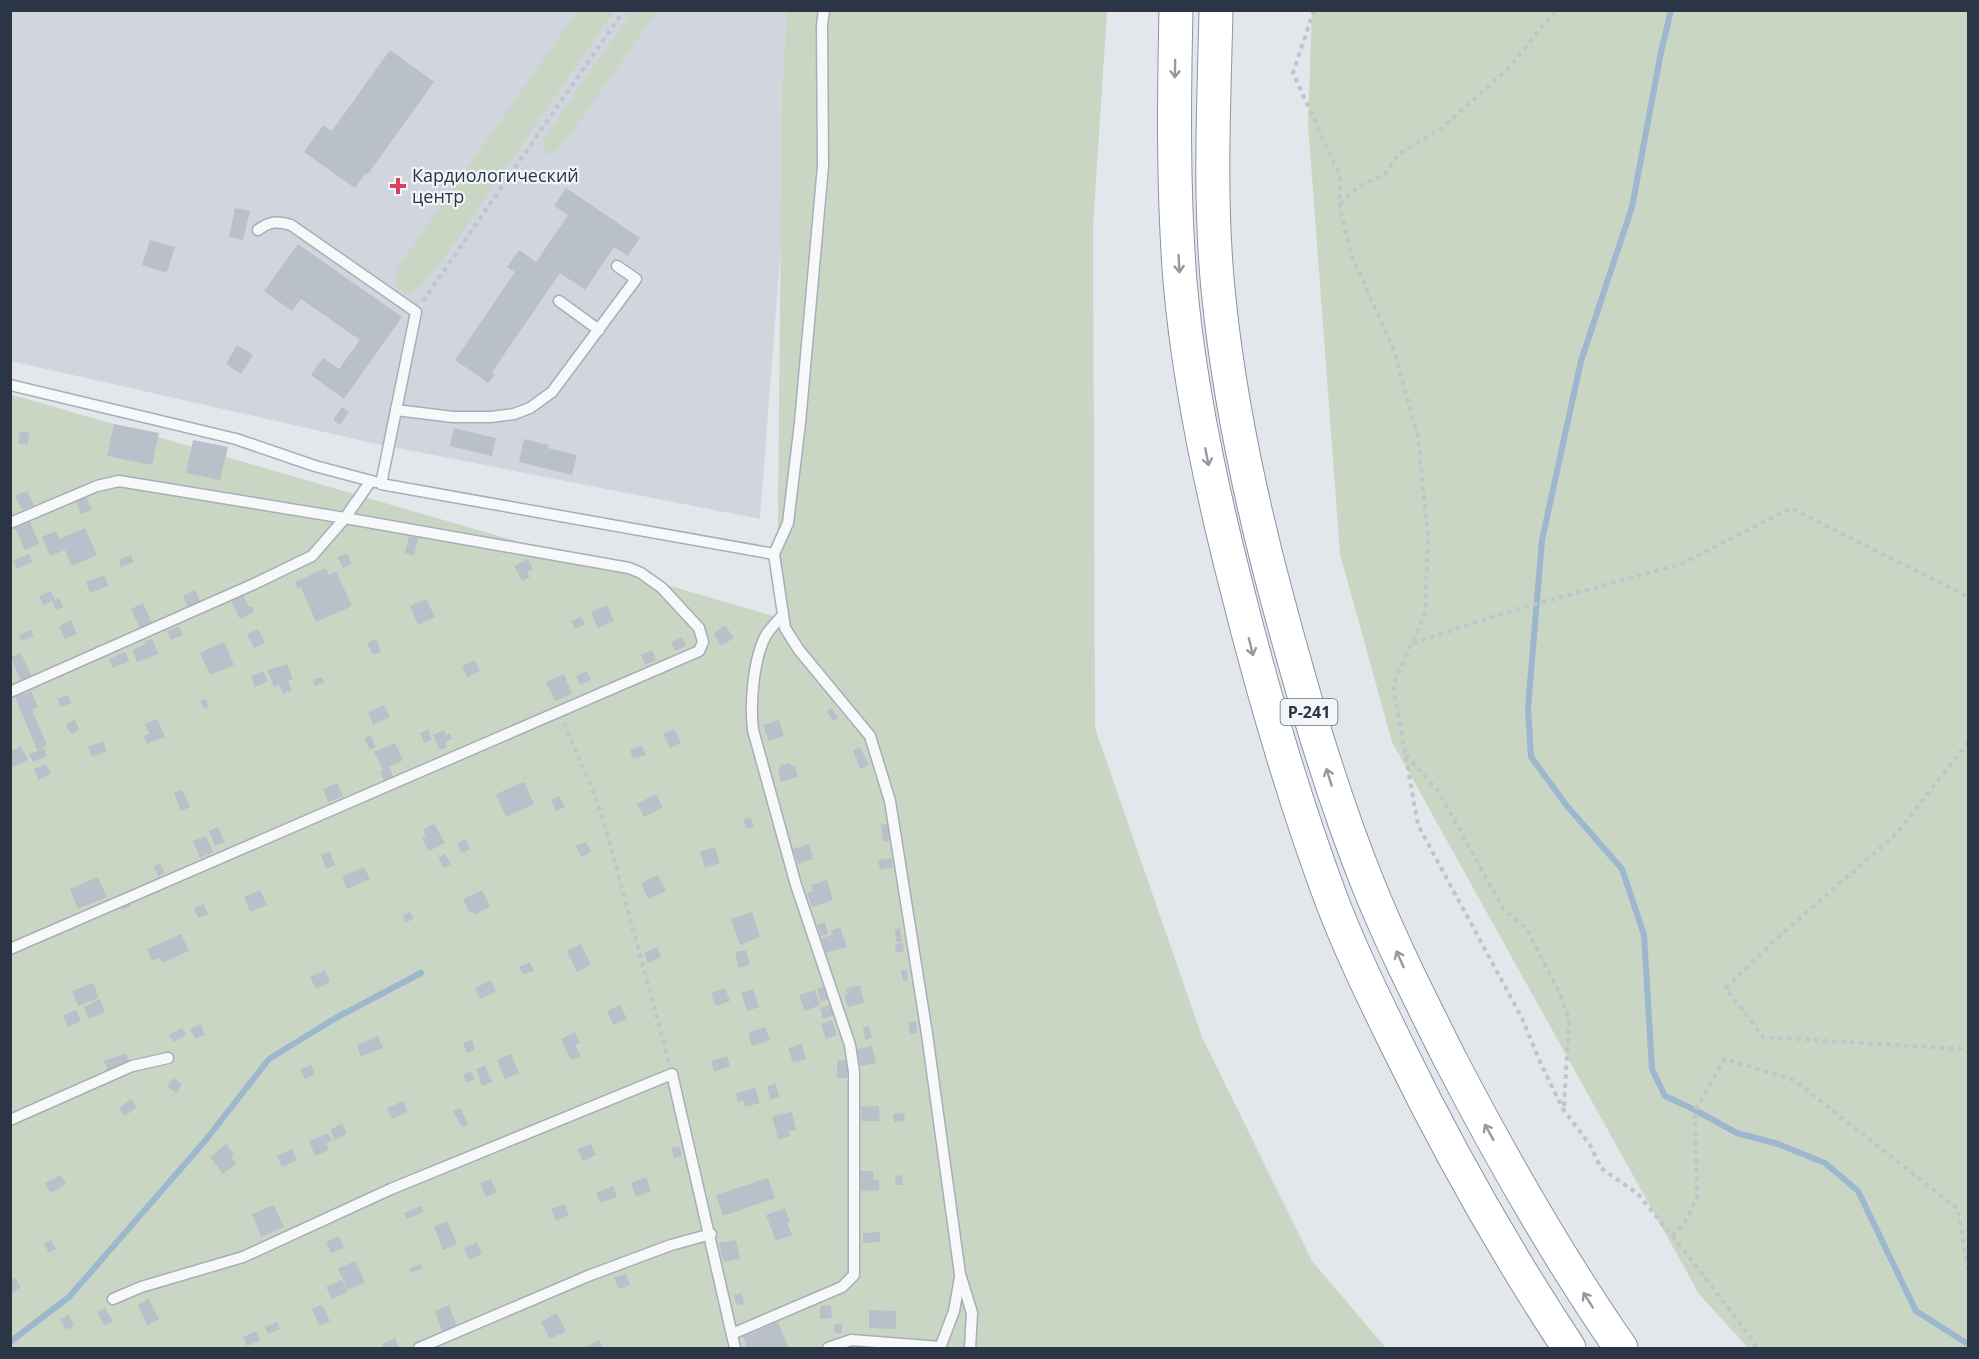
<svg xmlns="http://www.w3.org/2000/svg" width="1979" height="1359" viewBox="0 0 1979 1359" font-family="'Open Sans',sans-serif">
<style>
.built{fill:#d1d6de}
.green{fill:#c9d6c4}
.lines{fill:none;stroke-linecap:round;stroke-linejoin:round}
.stream{stroke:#9cb7ce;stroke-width:6}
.building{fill:#bac0ca}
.service-casing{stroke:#a8aeb7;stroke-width:13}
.trunk-casing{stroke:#8995a4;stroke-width:35}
.path{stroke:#c1c5cb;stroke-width:4;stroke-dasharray:4.5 4.5;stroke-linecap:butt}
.service{stroke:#f6f8fa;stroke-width:10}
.trunk{stroke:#fff;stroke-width:33}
.oneway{stroke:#949aa2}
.poi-dot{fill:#d64360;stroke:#f3f6f9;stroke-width:2}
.labels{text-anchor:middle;stroke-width:4.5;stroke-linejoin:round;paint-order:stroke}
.shield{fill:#f3f6f9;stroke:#666f7b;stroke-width:1.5}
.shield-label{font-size:16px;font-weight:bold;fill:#2a3545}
.poi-label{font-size:18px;fill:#2a3545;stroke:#f3f6f9;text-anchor:start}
</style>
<rect width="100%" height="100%" fill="#e3e7ec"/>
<path class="built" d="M11,11H799L760,519L377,444L11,361Z"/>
<g class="green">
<path d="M577,11H614L443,260L420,287L410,295L401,292L395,284L396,270Z"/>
<path d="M632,11H657L568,138L555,152L544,154L543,147L546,136Z"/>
<path d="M787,11H1107L1093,228L1095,728L1202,1037L1312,1261L1386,1348H11L10,394L777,617L782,94Z"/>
<path d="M1312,11H1968V1348H1748L1699,1294L1392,742L1340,554L1308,123Z"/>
</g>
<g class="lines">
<g class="stream">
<path d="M1671,10L1661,52L1632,207L1581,361L1542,540L1528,708L1531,757L1567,806L1622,869L1644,935L1652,1069L1665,1096L1695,1110L1737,1133L1778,1144L1825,1163L1858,1191L1916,1311L1968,1344"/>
<path d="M10,1342L69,1297L205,1141L269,1059L334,1019L421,973"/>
</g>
</g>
<g class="building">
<path d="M390,50L434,82L367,175L366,173L355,188L304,152L323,125L332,131Z"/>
<path d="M566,188L640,238L628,256L614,247L585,290L560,273L492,372L495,374L488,383L455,360L515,272L507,267L519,250L536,262L568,215L554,206Z"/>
<path d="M235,208L250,211L243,240L229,237Z"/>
<path d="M150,240L175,247L167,273L142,265Z"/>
<path d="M298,244L402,317L344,399L311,375L323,358L339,369L360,340L301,299L292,311L264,291Z"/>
<path d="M237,345L253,355L241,374L226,364Z"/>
<path d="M342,407L349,412L340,425L333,420Z"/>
<path d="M114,424L159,433L152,465L107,456Z"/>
<path d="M454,428L496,438L492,456L450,446Z"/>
<path d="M20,431L30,433L27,445L18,443Z"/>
<path d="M524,439L548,445V448L577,455L572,475L519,462Z"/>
<path d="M193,440L228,447L220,480L186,473Z"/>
<path d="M27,491L34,505L22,510L15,496Z"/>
<path d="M86,497L92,510L81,514L76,502Z"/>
<path d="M30,522L39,544L25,550L15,528Z"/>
<path d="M85,528L97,555L72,566L65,550L50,556L42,537L56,531L59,539Z"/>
<path d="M409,536L418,538L414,555L405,553Z"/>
<path d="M347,553L352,564L343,568L338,557Z"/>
<path d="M29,554L32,562L17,569L13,561Z"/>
<path d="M131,555L134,562L121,567L119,560Z"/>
<path d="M528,559L533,569L527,572L530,577L522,581L514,566Z"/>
<path d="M326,568L329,575L336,571L352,606L316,622L301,587L298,589L295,582Z"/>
<path d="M104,575L108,586L90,593L86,582Z"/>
<path d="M195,590L200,601L188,607L183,596Z"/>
<path d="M51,591L55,600L59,598L63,607L56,610L52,601L43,605L39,596Z"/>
<path d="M243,595L249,607L252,606L254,612L240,619L231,600Z"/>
<path d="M426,599L435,617L418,625L410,606Z"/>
<path d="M143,603L152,623L140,629L131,609Z"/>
<path d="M607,605L614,621L598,628L591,612Z"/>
<path d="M581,617L585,624L575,629L571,621Z"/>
<path d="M71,620L77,634L65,639L59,626Z"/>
<path d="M725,625L734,638L721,646L713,634Z"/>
<path d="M179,626L183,635L171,640L167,631Z"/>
<path d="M258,629L265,643L254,648L247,634Z"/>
<path d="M31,630L34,636L22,641L19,635Z"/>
<path d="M682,637L686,646L675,651L671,642Z"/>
<path d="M152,639L159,654L137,662L132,650L146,644L144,642Z"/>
<path d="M376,639L381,652L373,655L367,643Z"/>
<path d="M224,642L234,665L210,675L200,653Z"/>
<path d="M652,650L656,660L645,665L641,655Z"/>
<path d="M125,652L129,661L113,668L109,659Z"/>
<path d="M21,653L32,677L21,681L11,657Z"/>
<path d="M475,660L480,671L467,677L462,666Z"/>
<path d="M287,664L293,679L288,681L292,690L283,694L279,685L274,687L267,670Z"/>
<path d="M263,671L268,681L255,687L251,676Z"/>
<path d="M587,671L591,680L580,685L576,676Z"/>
<path d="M564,674L572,694L555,701L546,682Z"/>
<path d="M322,677L324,682L315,686L313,680Z"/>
<path d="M31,691L38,707L32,710L47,745L37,750L15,697Z"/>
<path d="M68,695L71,703L61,707L57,699Z"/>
<path d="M206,699L209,707L204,709L200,701Z"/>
<path d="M384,705L390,717L373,725L368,712Z"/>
<path d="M832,708L838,718L833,721L827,711Z"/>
<path d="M157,719L165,737L147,744L143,736L149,734L145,724Z"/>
<path d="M75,720L79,730L71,734L66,724Z"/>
<path d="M779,720L784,736L769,741L763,725Z"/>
<path d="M428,729L432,740L424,743L420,733Z"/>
<path d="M674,729L681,743L670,748L663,734Z"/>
<path d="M444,730L446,735L450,733L452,739L445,742L447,747L440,750L433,735Z"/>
<path d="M370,735L376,747L370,750L364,738Z"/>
<path d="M103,741L107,751L92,757L88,747Z"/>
<path d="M395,743L403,760L389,767L393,776L384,780L380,772L383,770L374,752Z"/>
<path d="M642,745L646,755L633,759L630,750Z"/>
<path d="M21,746L28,760L10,768V751Z"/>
<path d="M860,747L869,765L860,769L853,751Z"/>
<path d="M44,748L47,756L33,762L29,754Z"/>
<path d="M790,763L791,766L795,765L798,777L781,782L778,769L781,768L780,765Z"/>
<path d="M46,764L51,774L38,780L34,769Z"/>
<path d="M524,782L534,804L506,817L496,794Z"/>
<path d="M337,783L343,796L328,802L323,789Z"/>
<path d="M182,790L190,807L181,811L174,793Z"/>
<path d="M656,794L663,807L644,817L637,804Z"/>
<path d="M559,796L565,807L556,811L551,800Z"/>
<path d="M750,817L754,827L747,829L743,820Z"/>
<path d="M434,824L445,843L429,851L422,839L426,836L423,830Z"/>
<path d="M888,824L890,841H883L881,825Z"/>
<path d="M218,827L225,842L215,846L209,831Z"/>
<path d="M206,836L213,852L200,858L193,841Z"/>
<path d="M466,839L470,849L462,853L457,843Z"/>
<path d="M586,842L591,852L581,857L576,846Z"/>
<path d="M809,844L813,859L798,864L793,849Z"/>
<path d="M715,847L720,863L705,868L700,852Z"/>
<path d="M330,852L335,865L326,869L321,855Z"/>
<path d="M445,854L451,864L444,868L438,858Z"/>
<path d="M891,858L893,867L880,870L878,860Z"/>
<path d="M160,863L165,873L158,876L153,866Z"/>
<path d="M364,867L370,879L347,889L342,876Z"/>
<path d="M658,875L666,891L648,899L641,883Z"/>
<path d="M98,877L107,897L78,909L70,889Z"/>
<path d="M827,880L833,900L812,907L807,893L813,891L811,885Z"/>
<path d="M260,890L267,905L250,912L244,897Z"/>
<path d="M482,890L490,907L474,915L472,911L470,913L463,899Z"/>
<path d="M129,901L131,906L122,910L120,906Z"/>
<path d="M204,904L208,914L198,918L194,908Z"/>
<path d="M410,912L414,918L406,923L403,916Z"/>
<path d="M752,912L760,937L740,945L731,919Z"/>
<path d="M825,922L828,934L821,936L817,925Z"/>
<path d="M840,927L847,947L826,953L821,938L833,935L831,930Z"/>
<path d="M900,928L902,941L896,942L895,929Z"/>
<path d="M181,934L189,951L162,963L160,958L152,961L147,949Z"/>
<path d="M903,943L904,952H896L895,944Z"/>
<path d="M581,944L591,965L577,972L567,951Z"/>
<path d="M657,947L661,957L648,963L644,953Z"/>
<path d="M746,950L750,965L739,968L735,952Z"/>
<path d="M530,962L534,971L523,975L519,967Z"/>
<path d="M325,970L330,982L316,989L310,977Z"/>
<path d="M901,970H907L908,980L903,981Z"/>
<path d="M491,980L496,992L480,999L475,988Z"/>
<path d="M93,983L99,998L78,1006L72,991Z"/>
<path d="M860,985L864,1003L848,1007L844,995L848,994L846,988Z"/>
<path d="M825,986L829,999L821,1002L817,989Z"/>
<path d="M725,988L730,1001L716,1006L711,993Z"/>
<path d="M753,989L759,1007L747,1011L741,993Z"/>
<path d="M815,990L820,1005L805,1011L799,995Z"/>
<path d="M100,999L105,1012L89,1019L84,1007Z"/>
<path d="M830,1004L834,1015L823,1019L820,1008Z"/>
<path d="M620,1005L627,1019L613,1025L607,1011Z"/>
<path d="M76,1010L81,1021L68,1027L63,1015Z"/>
<path d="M832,1020L837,1035L826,1039L821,1024Z"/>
<path d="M916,1021L917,1033L910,1034L908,1022Z"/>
<path d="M200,1024L205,1035L195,1039L190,1029Z"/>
<path d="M869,1026L872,1038L865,1040L863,1027Z"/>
<path d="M765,1027L770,1040L752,1046L748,1033Z"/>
<path d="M182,1028L186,1035L173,1042L169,1035Z"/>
<path d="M575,1032L580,1043L575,1045L581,1056L571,1060L561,1039Z"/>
<path d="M378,1036L383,1048L361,1057L357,1045Z"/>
<path d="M472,1040L475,1050L467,1053L463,1043Z"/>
<path d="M802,1044L806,1059L793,1063L788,1048Z"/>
<path d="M872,1046L876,1063L860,1066L857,1049Z"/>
<path d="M126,1053L130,1063L108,1071L104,1061Z"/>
<path d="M511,1054L519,1073L505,1079L497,1060Z"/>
<path d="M727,1056L730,1066L714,1072L711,1061Z"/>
<path d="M847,1060V1078H837V1061Z"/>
<path d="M311,1065L315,1074L305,1079L300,1070Z"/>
<path d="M485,1066L492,1082L482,1086L476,1069Z"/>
<path d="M471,1071L475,1080L466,1083L463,1074Z"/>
<path d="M173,1078L182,1084L177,1093L167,1087Z"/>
<path d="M776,1084L779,1097L770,1099L767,1086Z"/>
<path d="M755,1088L760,1103L745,1107L743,1100L738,1102L736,1093Z"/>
<path d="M131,1099L137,1107L125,1116L119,1108Z"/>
<path d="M403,1101L408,1112L392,1119L387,1108Z"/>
<path d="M879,1106L880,1121H862L861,1107Z"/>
<path d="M460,1108L468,1124L462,1127L453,1111Z"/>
<path d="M792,1112L796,1130L788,1132L790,1136L778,1139L772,1116Z"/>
<path d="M904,1113L905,1121L894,1122L893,1114Z"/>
<path d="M342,1123L347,1134L335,1140L330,1130Z"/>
<path d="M328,1133L332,1141L326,1143L329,1150L315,1156L309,1141Z"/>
<path d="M226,1144L234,1154L231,1157L236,1164L223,1174L210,1157Z"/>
<path d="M591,1144L596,1155L583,1161L577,1149Z"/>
<path d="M679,1146L682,1156L674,1158L671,1148Z"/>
<path d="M292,1149L297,1160L282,1167L277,1156Z"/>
<path d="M860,1171H873L874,1180H879V1190L861,1191Z"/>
<path d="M61,1175L66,1184L50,1193L45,1183Z"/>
<path d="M902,1175L903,1185H896L895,1176Z"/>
<path d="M646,1177L651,1191L636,1197L631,1183Z"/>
<path d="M768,1178L775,1198L723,1216L716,1195Z"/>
<path d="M491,1179L497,1192L486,1197L480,1183Z"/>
<path d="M613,1186L617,1197L600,1203L596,1193Z"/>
<path d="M564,1204L569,1215L556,1221L551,1209Z"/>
<path d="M274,1205L284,1227L261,1237L252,1214Z"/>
<path d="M421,1206L423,1212L407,1219L404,1213Z"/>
<path d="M785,1208L790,1221L787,1222L792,1235L776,1241L766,1215Z"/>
<path d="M447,1221L457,1244L443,1250L434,1227Z"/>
<path d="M880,1232V1242L863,1243V1233Z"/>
<path d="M339,1236L344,1248L331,1253L326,1242Z"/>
<path d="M51,1240L56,1249L49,1253L44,1244Z"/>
<path d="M736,1240L740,1259L723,1262L719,1243Z"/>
<path d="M477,1242L482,1254L469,1260L464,1248Z"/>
<path d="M355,1261L365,1282L348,1290L338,1269Z"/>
<path d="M420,1264L422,1268L411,1273L409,1269Z"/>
<path d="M626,1273L630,1285L619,1289L614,1278Z"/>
<path d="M15,1278L21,1287L10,1294V1280Z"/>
<path d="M342,1280L348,1292L332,1299L326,1287Z"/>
<path d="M742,1293L744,1304L736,1305L734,1295Z"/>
<path d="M149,1299L159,1319L147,1325L138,1305Z"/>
<path d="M322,1305L330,1321L319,1326L312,1309Z"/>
<path d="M449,1305L457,1326L442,1331L435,1311Z"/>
<path d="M831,1305L832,1318L820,1319V1306Z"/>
<path d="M105,1308L113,1321L105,1326L97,1312Z"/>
<path d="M869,1310L896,1311V1329L869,1328Z"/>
<path d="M557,1313L566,1331L550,1339L541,1322Z"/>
<path d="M69,1315L74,1326L66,1330L60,1319Z"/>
<path d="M277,1322L280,1329L268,1334L265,1327Z"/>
<path d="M778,1322L789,1348H748L743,1337Z"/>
<path d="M834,1324H842V1333H835Z"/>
<path d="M256,1331L260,1340L247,1346L243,1337Z"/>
<path d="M395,1338L399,1348H384L382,1344Z"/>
<path d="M599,1340L603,1348H583Z"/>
</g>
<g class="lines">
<defs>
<g id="service">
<path d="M824,10L822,25L823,166L800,423L788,523L774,554L785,628L799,650L870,736L890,801L927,1034L960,1274L972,1313L970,1348"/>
<path d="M258,230C270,221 277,221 291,225L416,312L381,484L774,554"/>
<path d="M559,301L599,330"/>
<path d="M10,385L236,439L315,466L375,482"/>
<path d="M396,410L453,417H491L514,414L530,408L552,392L636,279L617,266"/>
<path d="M10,523L97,486L119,481L345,518L629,568L641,573L662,588L699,628L703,642L699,651L10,949"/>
<path d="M10,692L254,584L312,556L345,518L370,482"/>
<path d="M10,1120L132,1066L168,1058"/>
<path d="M113,1299L141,1287L243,1257L391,1189L672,1074L735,1348"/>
<path d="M732,1334L842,1287L854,1275V1072L850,1045L796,885L753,730C750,704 753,661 765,637C769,629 777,622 783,615"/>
<path d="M419,1348L588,1276L671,1245L711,1234"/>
<path d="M828,1348L851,1340L941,1347"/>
<path d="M940,1348L954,1311L960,1277"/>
</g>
<g id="trunk">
<path d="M1176,10C1174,101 1173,191 1180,281C1189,385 1211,488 1237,589C1263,693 1293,796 1330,896C1349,947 1373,996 1397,1045C1448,1150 1505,1251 1569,1348"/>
<path d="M1216,10C1214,103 1209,197 1218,289C1228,393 1250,497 1277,598C1303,695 1331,792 1368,884C1392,944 1421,1001 1450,1059C1502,1159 1557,1256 1621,1348"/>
</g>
</defs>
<use href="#service" class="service-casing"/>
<use href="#trunk" class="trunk-casing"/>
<g class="path">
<path d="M1314,10L1293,73L1340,176L1339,204L1351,254L1393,348L1418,437L1428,536L1425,613L1393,685L1418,825L1522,1018L1540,1062L1563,1109L1590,1145L1601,1168L1638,1194L1690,1258L1750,1337L1757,1348"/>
<path d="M1340,204L1358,187L1385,174L1398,155L1443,127L1510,67L1555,10"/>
<path d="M423,301L624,10"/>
<path d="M1413,643L1504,613L1681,564L1791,508L1968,597"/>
<path d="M564,723L594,793L605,826L669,1062"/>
<path d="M1968,742L1897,833L1774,941L1726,988L1763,1037L1962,1049L1968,1051"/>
<path d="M1406,755L1439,792L1503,909L1526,928L1560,994L1569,1020L1564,1106"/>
<path d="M1672,1236L1684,1224L1697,1198L1695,1110L1725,1059L1794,1080L1958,1209L1968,1273"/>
</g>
<use href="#service" class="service"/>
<use href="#trunk" class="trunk"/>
</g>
<defs><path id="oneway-shaft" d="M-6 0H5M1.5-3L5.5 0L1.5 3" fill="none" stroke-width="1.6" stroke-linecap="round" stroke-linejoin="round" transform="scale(1.5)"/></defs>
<g class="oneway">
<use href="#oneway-shaft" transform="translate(1175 69) rotate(91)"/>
<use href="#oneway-shaft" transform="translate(1179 264) rotate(87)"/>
<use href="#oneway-shaft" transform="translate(1207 457) rotate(79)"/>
<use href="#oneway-shaft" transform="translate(1251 647) rotate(76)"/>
<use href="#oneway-shaft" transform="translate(1329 777) rotate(-107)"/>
<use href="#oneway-shaft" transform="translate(1400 959) rotate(-114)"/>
<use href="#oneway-shaft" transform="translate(1489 1132) rotate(-119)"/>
<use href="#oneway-shaft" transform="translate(1588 1300) rotate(-123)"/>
</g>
<path class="poi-dot" d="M395 177h6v6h6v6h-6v6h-6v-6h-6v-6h6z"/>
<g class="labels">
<rect class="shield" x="1280.5" y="699" width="57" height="26" rx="4.5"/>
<g class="shield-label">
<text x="1309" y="718">Р-241</text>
</g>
<g class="poi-label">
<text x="412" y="182">Кардиологический<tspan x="412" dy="21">центр</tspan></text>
</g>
</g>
<rect width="1979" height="1359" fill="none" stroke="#2a3545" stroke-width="24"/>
</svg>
